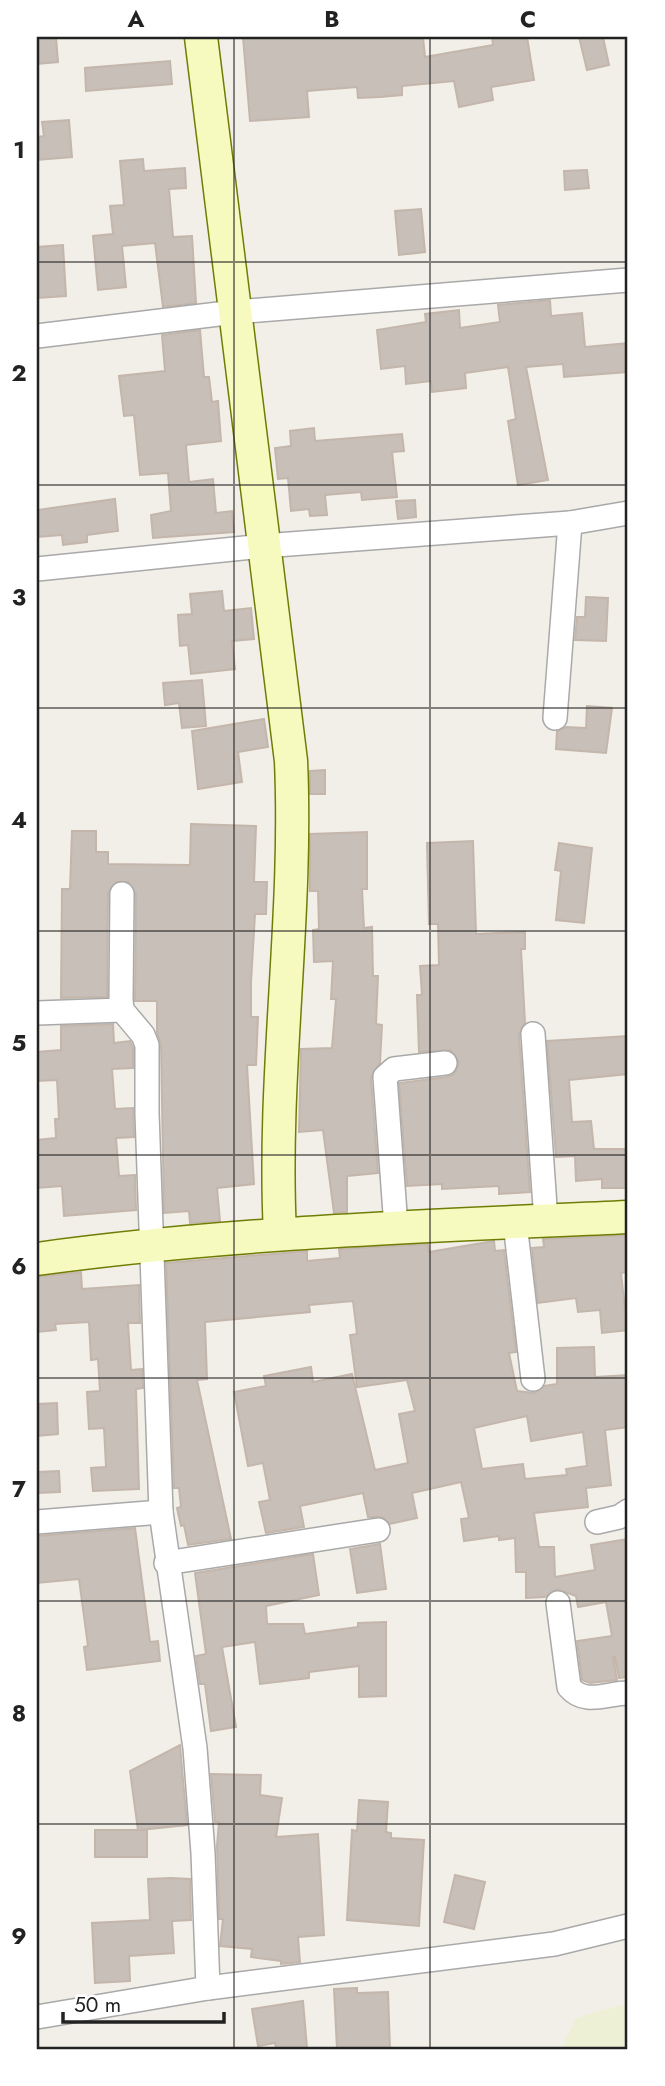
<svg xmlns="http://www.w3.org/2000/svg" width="665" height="2086" viewBox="0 0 665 2086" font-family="Jost,sans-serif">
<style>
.farmland{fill:#eef0d5}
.building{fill:#c7bfb8;stroke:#c4b6ab;stroke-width:2;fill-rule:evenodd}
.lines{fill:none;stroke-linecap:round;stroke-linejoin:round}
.street-casing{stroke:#a9a9a9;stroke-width:26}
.secondary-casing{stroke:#707d05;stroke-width:35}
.street{stroke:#fff;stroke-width:23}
.secondary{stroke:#f7fabf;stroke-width:32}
.grid{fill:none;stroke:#222;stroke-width:2;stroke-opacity:0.55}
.neatline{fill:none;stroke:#222;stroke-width:2.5}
.grid-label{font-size:23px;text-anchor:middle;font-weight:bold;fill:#222}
</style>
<rect width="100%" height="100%" fill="#f2efe9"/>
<path class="farmland" d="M628,2003V2049H561L576,2018Z"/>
<g class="building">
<path d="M37,37H56L58,62L37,64Z"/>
<path d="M243,37H423L425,57L493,45L492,37H527L534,80L491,87L493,100L459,107L454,81L402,86V95L380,97L358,98L357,87L307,91L309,117L250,121Z"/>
<path d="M579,37H603L609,65L587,70Z"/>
<path d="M170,61L172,84L86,91L85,68Z"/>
<path d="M69,120L72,157L37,160V137L44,136L42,122Z"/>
<path d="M143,159L144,171L185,168L186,188L169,189L173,237L192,236L196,303L163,307L155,243L122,246L126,287L98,290L93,236L113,234L110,206L124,205L120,161Z"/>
<path d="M587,170L589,188L565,190L564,171Z"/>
<path d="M421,209L425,252L399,255L395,211Z"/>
<path d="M63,245L66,296L37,298V247Z"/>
<path d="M550,300L551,316L582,313L585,347L628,343V372L564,377L563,364L526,367L548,480L518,485L508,421L516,419L508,367L465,373L466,388L432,392L431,381L406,384L405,366L381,369L377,330L426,322L425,314L459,310L460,328L500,322L498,305Z"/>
<path d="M200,330L204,377H209L212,402L218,401L221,441L186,445L189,482L213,479L216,513L232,511L234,532L153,538L151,515L171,511L168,473L140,475L134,415L124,416L119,376L165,371L162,335Z"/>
<path d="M314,428L315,441L402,434L404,451L392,452L397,497L362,500L361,492L325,495L327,515L310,516L309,509L291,511L288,478L278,479L275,448L291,446L290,431Z"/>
<path d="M115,499L118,531L87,535V542L63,545L62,535L37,537V510Z"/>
<path d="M415,500L416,517L398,519L396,501Z"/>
<path d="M222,591L224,611L251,608L254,639L232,641L235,669L191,674L188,645L180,646L178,615L192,614L190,594Z"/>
<path d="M586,597L608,598L606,641L575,640L577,617H585Z"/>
<path d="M202,680L206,726L182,728L179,703L165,705L163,683Z"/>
<path d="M587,706L612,708L606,753L556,749L557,731L566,727L586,728Z"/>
<path d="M264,719L268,747L238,752L242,782L198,789L192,731Z"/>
<path d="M325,770V794H310V771Z"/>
<path d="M191,824L256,826L254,882H267L266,914H255L251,982V1017H258L256,1065H247L254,1184L217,1188L220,1221L190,1223L189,1211L164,1213L161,1045L157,1032V1001H135L136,894L128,882H116L108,893L107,997L61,998L62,889H70L72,831H96V852H108V864L190,865Z"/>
<path d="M367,832V889H362L364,928L372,927L373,976H378L376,1024L382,1025L380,1063L371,1078L378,1173L347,1176V1212L334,1213L323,1130L299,1132L301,1049L332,1048L336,999H331L333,961L314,962L313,930L319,929L318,891H310V834Z"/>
<path d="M473,841L476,934L525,932V949H521L525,1023L519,1035L530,1192L499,1194V1186L442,1189V1184L407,1186L399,1083L447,1077L454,1074L459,1062L450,1050L419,1052L417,995H422L420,966L439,965L438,924H429L427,843Z"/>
<path d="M559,843L592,848L584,923L556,920L561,871L555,870Z"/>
<path d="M113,1024L114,1043L130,1041L133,1048V1068L112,1069L115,1109L133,1108L134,1137L116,1138L119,1176L135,1175L136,1210L64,1216L62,1186L37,1188V1140L56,1138L55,1119H59L57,1080L37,1081V1052L61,1050V1026Z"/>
<path d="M628,1036V1074L569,1080L572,1122L591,1121L594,1149H628V1188H602V1179L576,1181L575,1156L556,1157L547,1041Z"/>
<path d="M628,1235V1272L621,1273L625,1309H628V1330L602,1333L600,1310L578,1312L576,1298L538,1303L532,1248L544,1247L543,1239Z"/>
<path d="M494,1241L495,1251L504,1250L516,1352L509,1353L517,1391L535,1393L544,1386L557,1384V1348L594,1347L595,1377L628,1375V1427L605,1430L611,1485L586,1488L588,1507L534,1513L539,1547H554L555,1577L595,1570L591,1545L628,1539V1677L619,1678L615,1657H613L617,1680L590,1683L582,1680L577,1641L612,1636L606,1602L578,1607L576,1596L557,1589L545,1597L526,1598V1572H516L515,1538L499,1540V1536L464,1541L461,1519L469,1518L461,1482L412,1493L417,1518L390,1524L382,1517H368L363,1493L300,1506L304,1527L266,1533L259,1502L270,1500L263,1463L248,1466L234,1392L266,1386L264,1376L311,1367L313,1382L352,1374L375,1470L408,1463L399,1414L415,1411L407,1380L357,1387L350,1335L357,1334L353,1301L309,1305L310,1312L205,1322L207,1379L197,1380L231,1539L188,1545L184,1525L181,1526L177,1508L181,1507L179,1488H174L166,1263L307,1251V1261L340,1258L339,1249L428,1244L429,1252ZM527,1416L531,1441L583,1432L587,1466L566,1469L567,1475L525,1479L523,1464L482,1469L474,1428Z"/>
<path d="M81,1272L82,1289L139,1285L140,1323H128L131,1370L142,1369L143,1388L136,1389L139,1489L93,1491L91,1468L106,1467L104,1428L89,1429L87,1392L100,1391L98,1359L91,1360L89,1322L55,1324L56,1330L37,1332V1277Z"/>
<path d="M57,1403L58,1434L37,1436V1404Z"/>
<path d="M59,1471L60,1492L37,1493V1472Z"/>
<path d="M135,1528L150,1642L158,1641L160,1661L87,1670L84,1647L88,1646L79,1579L37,1583V1536Z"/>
<path d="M380,1544L386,1589L357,1593L350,1549Z"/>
<path d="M313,1554L319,1595L266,1606L267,1624H303L305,1634L358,1627V1623L386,1622V1696L359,1697V1666L309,1672V1678L260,1684L255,1642L222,1647L236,1727L211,1731L205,1684H200L196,1656L206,1654L195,1573Z"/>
<path d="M180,1745L187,1825L140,1830H147V1857H95V1830H138L130,1771Z"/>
<path d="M211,1774L261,1775L260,1795L282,1798L276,1837L318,1834L324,1935L298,1937L300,1962L281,1964V1961L251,1957L252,1949L220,1946L223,1919H219L217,1846L219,1822H215Z"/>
<path d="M359,1800L388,1802L386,1832L391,1833V1838L424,1840L419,1926L347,1920L352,1830L357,1831Z"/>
<path d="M455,1875L485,1882L474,1929L444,1922Z"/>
<path d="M171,1878L190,1879L191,1920L172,1921L174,1953L129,1956L130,1981L95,1983L92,1923L150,1920L148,1879Z"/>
<path d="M357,1988V1993L388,1992L390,2049H337L334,1989Z"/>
<path d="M303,2001L307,2048L276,2049L275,2043L258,2046L252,2009Z"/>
</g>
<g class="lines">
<defs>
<g id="street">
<path d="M37,336L235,312L628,280"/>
<path d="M37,569L263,546L570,523L628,513"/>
<path d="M555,718L570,523"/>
<path d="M122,894L121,1000L122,1010L143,1035L147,1045V1113L161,1512L195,1748L203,1853L208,1988L554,1944L628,1926"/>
<path d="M37,1013L122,1010"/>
<path d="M533,1034L546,1221"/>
<path d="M515,1223L533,1379"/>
<path d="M396,1227L385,1077L394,1069L445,1063"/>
<path d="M37,1522L161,1512"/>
<path d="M597,1522L619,1517L628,1511"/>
<path d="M166,1563L378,1530"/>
<path d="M558,1603L569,1687C585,1706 607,1693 628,1693"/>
<path d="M37,2017L208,1988"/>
</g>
<g id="secondary">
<path d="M201,37L291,761C298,919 272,1076 280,1234"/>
<path d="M37,1259C233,1232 431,1226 628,1217"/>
</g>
</defs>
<use href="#street" class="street-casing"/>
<use href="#secondary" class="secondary-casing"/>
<use href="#street" class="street"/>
<use href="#secondary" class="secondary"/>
</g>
<path class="grid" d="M234,37V2049M430,37V2049M37,262H628M37,485H628M37,708H628M37,931H628M37,1155H628M37,1378H628M37,1601H628M37,1824H628"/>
<rect width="665" height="2086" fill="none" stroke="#ffffff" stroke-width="77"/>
<path d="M63 2012v10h161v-10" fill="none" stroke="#222222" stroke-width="3.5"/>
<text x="74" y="2012" font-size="21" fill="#222222" stroke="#ffffff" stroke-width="5" paint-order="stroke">50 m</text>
<rect x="38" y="38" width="588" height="2010" class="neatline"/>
<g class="grid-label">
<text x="136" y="27">A</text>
<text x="332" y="27">B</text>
<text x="528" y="27">C</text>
<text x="19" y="158">1</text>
<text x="19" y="381">2</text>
<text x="19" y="605">3</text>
<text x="19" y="828">4</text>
<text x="19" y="1051">5</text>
<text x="19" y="1274">6</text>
<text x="19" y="1497">7</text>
<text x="19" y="1721">8</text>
<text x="19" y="1944">9</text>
</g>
</svg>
